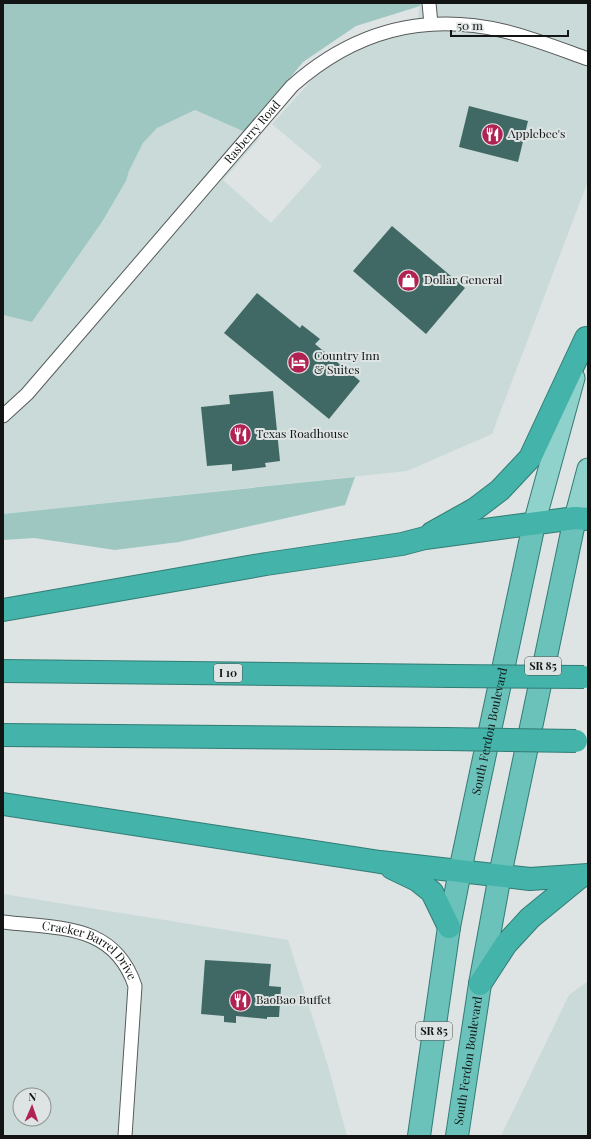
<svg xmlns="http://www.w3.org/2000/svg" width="591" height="1139" viewBox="0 0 591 1139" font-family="'Playfair Display',serif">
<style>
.built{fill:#cadad8;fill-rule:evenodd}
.green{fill:#9ec7c2}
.building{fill:#406864}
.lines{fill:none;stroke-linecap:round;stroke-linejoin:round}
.minor-casing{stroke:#565c5b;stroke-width:15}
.primary-casing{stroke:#327c75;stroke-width:23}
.trunk-casing{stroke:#327c75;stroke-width:24}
.motorway-casing{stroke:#327c75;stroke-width:24}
.minor{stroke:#fff;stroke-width:13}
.primary{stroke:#8fd1cb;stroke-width:21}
.trunk{stroke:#6ac2ba;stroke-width:22}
.motorway{stroke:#44b3a9;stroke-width:22}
.motorway-bridge-casing{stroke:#327c75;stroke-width:24;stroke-linecap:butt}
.motorway-bridge{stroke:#44b3a9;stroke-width:22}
.labels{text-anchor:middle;stroke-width:4;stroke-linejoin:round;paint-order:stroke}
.shield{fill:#dde4e3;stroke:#4f5352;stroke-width:1}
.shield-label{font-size:11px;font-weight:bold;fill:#121514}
.street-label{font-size:12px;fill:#121514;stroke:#dde4e3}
.poi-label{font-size:12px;fill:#121514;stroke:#dde4e3;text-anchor:start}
</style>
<rect width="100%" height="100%" fill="#dde4e3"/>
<g class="built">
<path d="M420,3H588V181L492,434L407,471L3,514V315L32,322L102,222L126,181L129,171L143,143L157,128L195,110L260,138L223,180L271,223L322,166L272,124L320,71L350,52L397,32L418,18Z"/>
<path d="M3,894L288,940L328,1066L347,1136H3ZM20,1095H44V1119H20Z"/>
<path d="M588,981V1136H501L569,995Z"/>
</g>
<g class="green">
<path d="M3,3H420V6L356,26L303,62L245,132L195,110L157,128L143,143L129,171L126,181L102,222L32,322L3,315Z"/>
<path d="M355,477L345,505L179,542L115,550L34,538L3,540V514Z"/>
</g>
<g class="building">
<path d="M469,106L528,121L518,162L459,147Z"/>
<path d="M392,226L465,288L426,334L353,271Z"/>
<path d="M257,293L300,328L302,325L320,339L315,344L360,381L329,419L224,333Z"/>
<path d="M273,391L280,461L265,463L266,467L232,471V464L207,466L201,407L230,404L229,395Z"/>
<path d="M205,960L271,964L269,986L281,987L279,1017H267V1019L236,1016V1023L224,1022V1016L201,1014Z"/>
</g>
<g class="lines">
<defs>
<g id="minor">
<path d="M429,3L431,24"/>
<path id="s1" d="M3,416L27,394L292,86C354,31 423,12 504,31C532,38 560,49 588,59"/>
<path id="s2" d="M3,922C59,929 114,923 135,986L125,1136"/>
</g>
<g id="primary">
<path d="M575,518L588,469"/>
<path d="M534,524L574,378"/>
</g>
<g id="trunk">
<path id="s3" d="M419,1136L449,927L460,871L534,524"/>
<path id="s4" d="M457,1136L480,984L500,875L575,518"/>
</g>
<g id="motorway">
<path d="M432,533L475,509L500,490L530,458L586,338"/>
<path d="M3,610L266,564L402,544L425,538L575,518L588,519"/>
<path d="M3,671L452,676"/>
<path d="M3,735L445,739"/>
<path d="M3,804L380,862L530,879L588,875"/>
<path d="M392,868L417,880L432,892L449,927"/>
<path d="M480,984L506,944L530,918L580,877"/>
</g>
</defs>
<use href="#minor" class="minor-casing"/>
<use href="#primary" class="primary-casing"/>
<use href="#trunk" class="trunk-casing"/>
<use href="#motorway" class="motorway-casing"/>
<use href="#minor" class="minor"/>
<use href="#primary" class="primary"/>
<use href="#trunk" class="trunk"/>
<use href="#motorway" class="motorway"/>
<defs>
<g id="motorway-bridge">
<path d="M452,676L584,677"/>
<path d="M445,739L576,741"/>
</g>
</defs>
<use href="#motorway-bridge" class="motorway-bridge-casing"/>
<use href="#motorway-bridge" class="motorway-bridge"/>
</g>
<defs>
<symbol id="restaurant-disc" viewBox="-11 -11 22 22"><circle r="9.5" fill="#b12151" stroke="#dde4e3"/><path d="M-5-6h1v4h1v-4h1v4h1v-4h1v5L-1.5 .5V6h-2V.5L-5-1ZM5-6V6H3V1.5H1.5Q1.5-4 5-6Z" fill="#fff"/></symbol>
<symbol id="shop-disc" viewBox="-11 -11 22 22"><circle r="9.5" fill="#b12151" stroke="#dde4e3"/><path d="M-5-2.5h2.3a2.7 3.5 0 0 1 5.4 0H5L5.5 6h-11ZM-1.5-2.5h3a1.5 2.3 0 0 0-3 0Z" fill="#fff"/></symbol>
<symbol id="hotel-disc" viewBox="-11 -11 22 22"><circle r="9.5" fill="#b12151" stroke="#dde4e3"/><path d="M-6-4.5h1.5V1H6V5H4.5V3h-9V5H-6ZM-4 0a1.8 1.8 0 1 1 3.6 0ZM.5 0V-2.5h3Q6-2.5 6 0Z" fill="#fff"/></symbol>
</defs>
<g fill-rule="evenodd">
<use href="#restaurant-disc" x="480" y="122" width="25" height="25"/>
<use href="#shop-disc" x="396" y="268" width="25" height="25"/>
<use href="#hotel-disc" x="286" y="350" width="25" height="25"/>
<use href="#restaurant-disc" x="228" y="422" width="25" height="25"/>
<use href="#restaurant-disc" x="228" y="988" width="25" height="25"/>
</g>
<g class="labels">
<g class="shield">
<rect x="525" y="657" width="36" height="18" rx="3"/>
<rect x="214" y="664" width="28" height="18" rx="3"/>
<rect x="416" y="1022" width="36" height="18" rx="3"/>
</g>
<g class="shield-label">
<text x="543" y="670">SR 85</text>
<text x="228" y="677">I 10</text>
<text x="434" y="1035">SR 85</text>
</g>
<g class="street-label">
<text dy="4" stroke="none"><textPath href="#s1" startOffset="378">Rasberry Road</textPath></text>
<text dy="4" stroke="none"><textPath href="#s3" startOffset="411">South Ferdon Boulevard</textPath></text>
<text dy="4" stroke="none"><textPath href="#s2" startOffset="95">Cracker Barrel Drive</textPath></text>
<text dy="4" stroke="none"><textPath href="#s4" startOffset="76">South Ferdon Boulevard</textPath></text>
</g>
<g class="poi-label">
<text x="508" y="138">Applebee's</text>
<text x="424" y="284">Dollar General</text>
<text x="314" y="360">Country Inn<tspan x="314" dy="14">&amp; Suites</tspan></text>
<text x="256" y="438">Texas Roadhouse</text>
<text x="256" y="1004">BaoBao Buffet</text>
</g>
</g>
<rect width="591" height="1139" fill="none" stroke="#121514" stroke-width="8"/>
<g transform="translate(32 1107) rotate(2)"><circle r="19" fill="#dde4e3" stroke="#8c9190"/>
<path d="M0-3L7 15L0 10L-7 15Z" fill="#b12151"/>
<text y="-6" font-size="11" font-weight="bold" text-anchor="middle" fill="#121514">N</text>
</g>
<path d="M451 30v6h117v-6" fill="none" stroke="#121514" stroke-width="2"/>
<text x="457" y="30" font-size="12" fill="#121514" stroke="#dde4e3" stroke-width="3" paint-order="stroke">50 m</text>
</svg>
